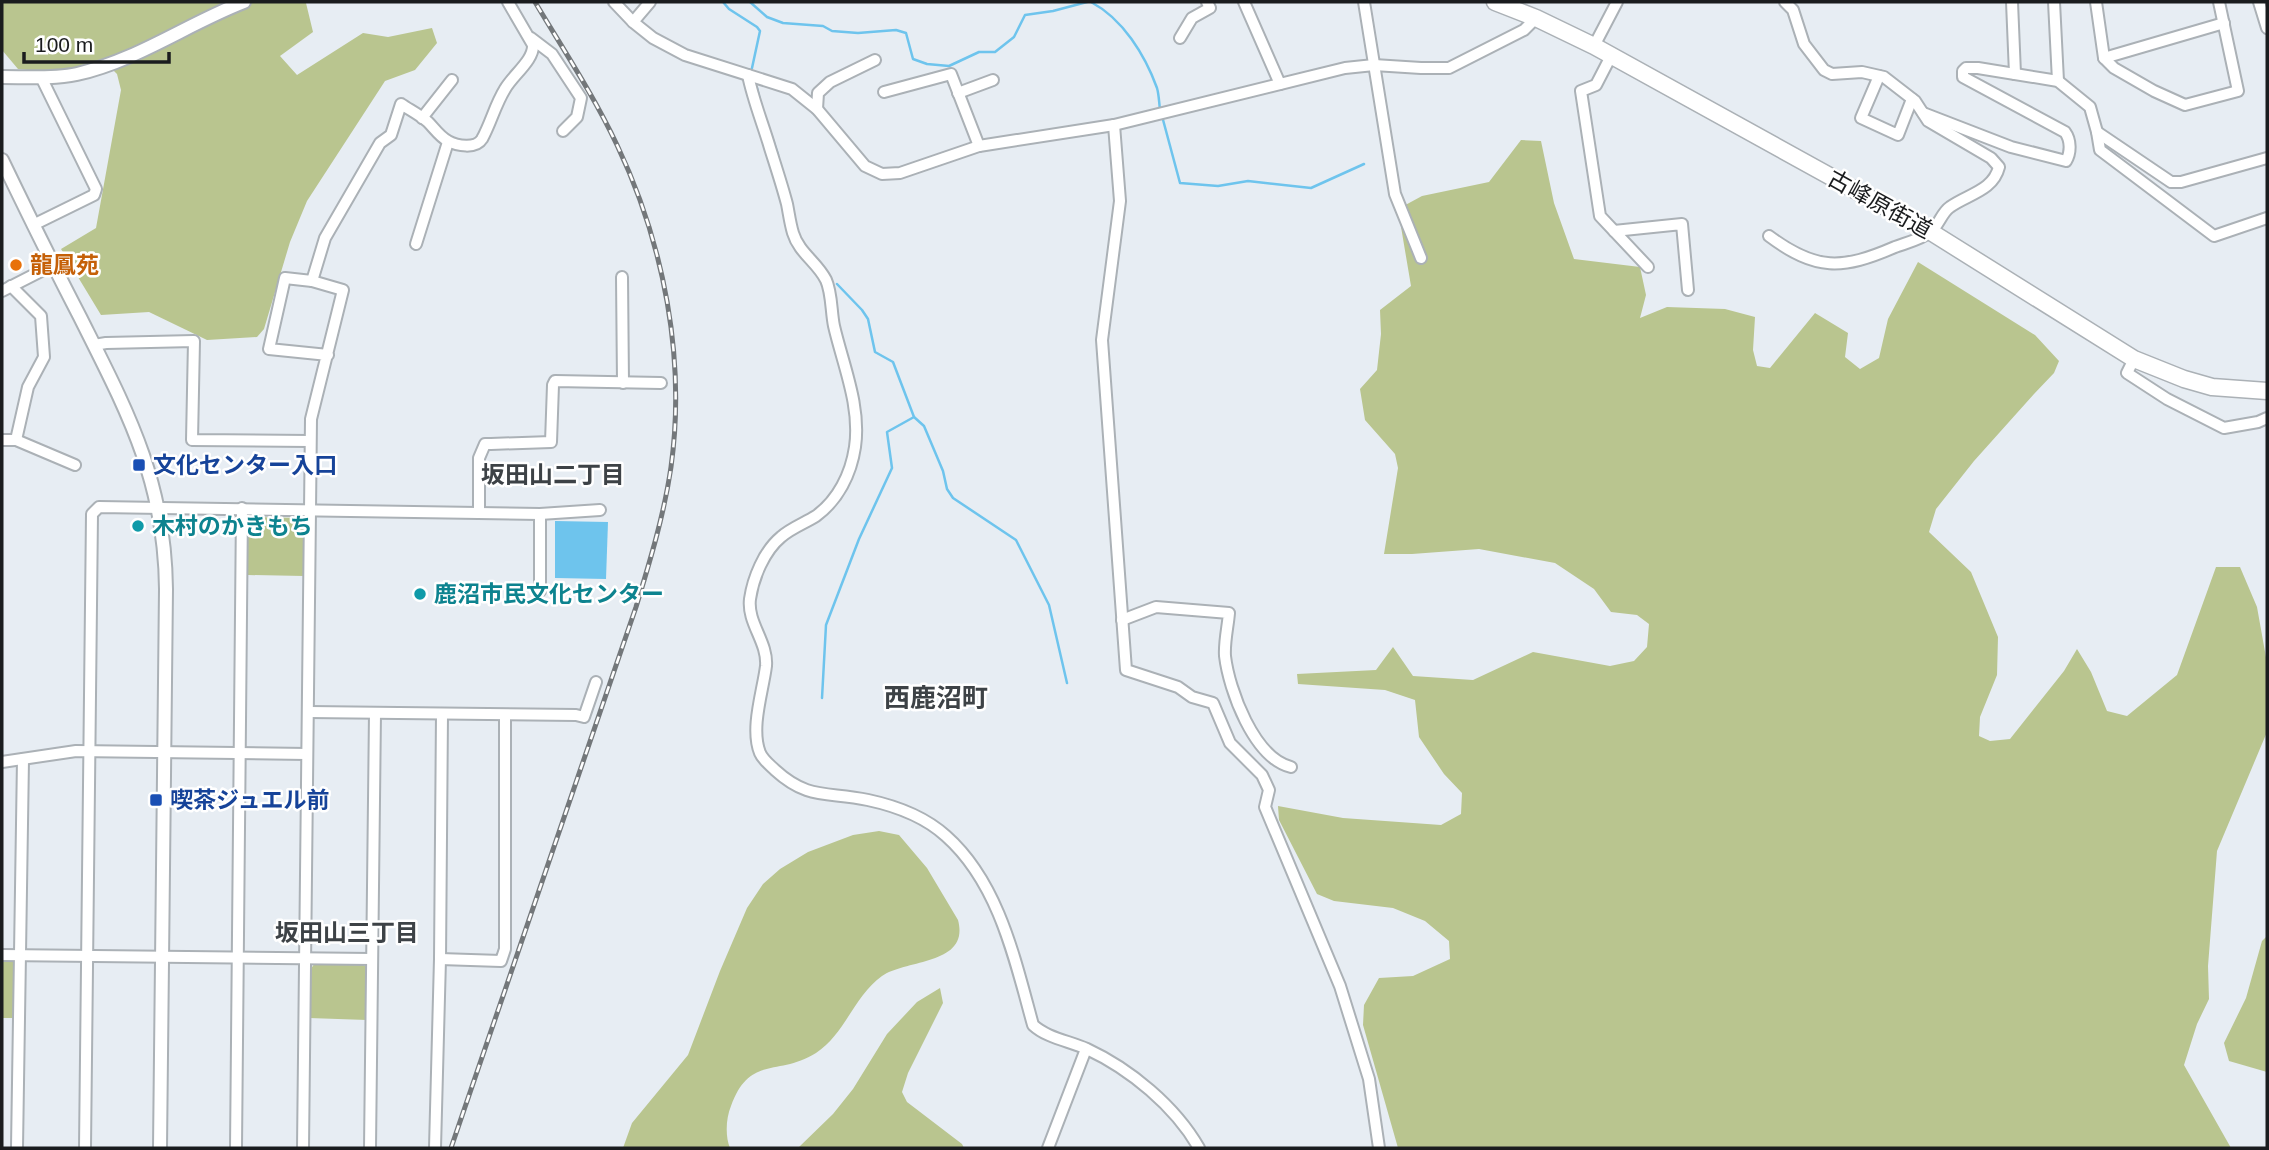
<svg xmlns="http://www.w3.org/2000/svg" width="2269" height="1150" viewBox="0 0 2269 1150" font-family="Arial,'Noto Sans JP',sans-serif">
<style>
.green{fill:#b9c58f}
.water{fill:#6ec4ed}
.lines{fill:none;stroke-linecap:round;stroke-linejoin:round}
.stream{stroke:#6ec4ed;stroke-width:2.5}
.minor-casing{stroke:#abb1b6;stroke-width:14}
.tertiary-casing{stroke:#abb1b6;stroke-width:16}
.primary-casing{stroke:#abb1b6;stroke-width:19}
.minor{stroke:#fff;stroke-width:10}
.tertiary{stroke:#fff;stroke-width:12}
.primary{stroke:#fff;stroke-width:16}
.rail-casing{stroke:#73777a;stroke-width:5}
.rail{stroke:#fff;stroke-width:2.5;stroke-dasharray:8;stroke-linecap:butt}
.food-dot{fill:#e8710a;stroke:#fff;stroke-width:2.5}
.transit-dot{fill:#1a4fb4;stroke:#fff;stroke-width:2.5}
.culture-dot{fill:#0f9aa8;stroke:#fff;stroke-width:2.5}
.labels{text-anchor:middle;stroke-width:5;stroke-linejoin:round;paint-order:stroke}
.street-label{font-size:23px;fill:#1a1c1e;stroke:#fff}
.food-label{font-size:23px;font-weight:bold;fill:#c56008;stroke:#fff;text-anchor:start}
.transit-label{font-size:23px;font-weight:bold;fill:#164399;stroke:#fff;text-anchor:start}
.culture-label{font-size:23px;font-weight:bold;fill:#0d838f;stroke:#fff;text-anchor:start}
.neighbourhood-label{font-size:24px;font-weight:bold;fill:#3d4246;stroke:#fff}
.quarter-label{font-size:26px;font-weight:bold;fill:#3d4246;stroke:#fff}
</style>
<rect width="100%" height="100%" fill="#e7edf3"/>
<g class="green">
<path d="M2,2L306,3L313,32L280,56L297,75L363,33L388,37L432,28L437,43L415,70L385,81L307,201L290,242L264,329L257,337L207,340L149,312L101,315L61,249L96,228L121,90L117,74L108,65L57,73L18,69L2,50Z"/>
<path d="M1521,140L1541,141L1554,203L1574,259L1640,267L1646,295L1640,318L1667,307L1725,309L1755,317L1753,350L1757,366L1770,368L1815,313L1848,333L1845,357L1860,369L1879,358L1888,319L1918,262L2035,335L2059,361L2054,373L2034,394L1974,461L1936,509L1929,532L1971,572L1998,637L1997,675L1980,717L1979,736L1990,741L2010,739L2064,671L2077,649L2091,672L2107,711L2127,716L2177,675L2216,567H2240L2257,607L2267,663V732L2217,851L2208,966L2209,999L2197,1024L2184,1065L2231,1148H1398L1363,1025L1364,1005L1379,978L1413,976L1450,959L1449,941L1425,921L1393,908L1334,901L1317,894L1279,820L1278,806L1343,818L1441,825L1461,814L1462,793L1444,774L1419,737L1415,700L1385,690L1298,684L1297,674L1376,670L1393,647L1413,676L1473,680L1533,652L1610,666L1634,661L1647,647L1649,624L1637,615L1611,612L1594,589L1555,563L1479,549L1412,554H1384L1398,468L1395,454L1365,420L1360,389L1377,370L1381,334L1380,310L1411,286L1398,209L1422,196L1489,182Z"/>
<path d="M250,517L302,518L304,522V576L248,575V521Z"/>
<path d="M879,831L899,835L927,868L958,920C970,965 907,959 882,976C854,996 845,1034 816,1053C778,1077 750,1054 731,1106C726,1118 725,1136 730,1148H623L632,1123L688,1055L720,971L747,908L763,884L780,869L808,852L853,835Z"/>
<path d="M2267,936V1072L2229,1061L2224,1043L2246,998L2262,941Z"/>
<path d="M2,959L13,960L18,966L17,1018H2Z"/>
<path d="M315,963H360L368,968L367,1020L309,1018L310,970Z"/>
<path d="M940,988L943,1003L908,1073L902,1092L907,1102L962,1144L964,1148H798L833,1114L853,1089L887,1034L917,1002Z"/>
</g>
<path class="water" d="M555,521L608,522L606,579L555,578Z"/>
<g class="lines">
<g class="stream">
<path d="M723,2L729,9L757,27L760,31L752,68"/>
<path d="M750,2L767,17L783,23L823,26L832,31L858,33L896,30L906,33L913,59L927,64L949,66L979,52H995L1014,37L1025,15L1053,11L1087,2"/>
<path d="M1091,2C1123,19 1145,55 1157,88C1159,95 1159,102 1160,110"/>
<path d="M757,88L761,105"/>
<path d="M1162,116L1180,183L1218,186L1248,181L1311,188L1364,164"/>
<path d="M771,134L778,155"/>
<path d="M837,284L862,310L868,319L875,352L893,362L914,417L924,426L943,471L947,489L953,498L1016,540L1049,605L1067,683"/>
<path d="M822,698L826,625L859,539L892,468L887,432L914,417"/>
</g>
<defs>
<g id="minor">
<path d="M614,2L633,22L653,38L685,55L792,89L817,109L865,166L882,174L900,173L979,146L1114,125L1345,68L1374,65L1421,68H1449L1524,30L1536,18"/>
<path d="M1244,2L1280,84"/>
<path d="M1364,2L1395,194L1421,258"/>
<path d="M2012,2L2015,74"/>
<path d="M2054,2L2058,81"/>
<path d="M2096,2L2104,58L2114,68L2154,91L2185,105L2238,91L2219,2"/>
<path d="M2259,2L2267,28"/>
<path d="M633,22L650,2"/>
<path d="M531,38L552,54L581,98L577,117L563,131"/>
<path d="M1180,38L1192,18L1210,8L1207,2"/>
<path d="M1594,46L1617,2"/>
<path d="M1611,56L1596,85L1581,91L1600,216L1648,267"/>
<path d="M2104,58L2224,23"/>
<path d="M748,75C753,100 763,124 770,148C776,167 782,185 787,204C789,214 790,223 793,233C799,253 817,262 826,280C832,293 831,312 834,326C843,365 861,406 855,447C851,474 838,500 816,516C805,523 791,528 781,537C764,551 753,578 750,599C747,623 768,642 766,666C763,691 750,728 760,753C763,760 770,765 775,770C809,801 828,791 868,800C896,806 924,816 946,836C999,883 1015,960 1033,1025C1047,1038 1069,1041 1087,1049C1130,1069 1175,1106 1199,1148"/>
<path d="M1879,76L1861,118L1898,135L1912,99"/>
<path d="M884,92L951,74L979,146"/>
<path d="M958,93L993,80"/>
<path d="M817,109L818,93L830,82L875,60"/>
<path d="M1923,113L2011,147L2066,161C2071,153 2071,140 2065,132L1963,77V71L1966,68H1978L2058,81L2090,107L2097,132L2100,150L2214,236L2267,218"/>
<path d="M422,118L452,80"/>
<path d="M1114,125L1120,201L1102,340L1126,670L1178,687L1192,697L1213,703L1230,743L1262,775L1269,790L1265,807L1340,986L1369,1079L1379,1148"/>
<path d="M2097,132L2171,182H2181L2267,158"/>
<path d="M33,225L94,195L96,189L41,77"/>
<path d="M1614,231L1682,224L1688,290"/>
<path d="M1769,236C1816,271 1842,270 1895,247C1906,243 1922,239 1930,232C1939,226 1941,213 1950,207C1968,194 1993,191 1999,167L1991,158L1928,121L1915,101L1884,77L1862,72L1832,74L1824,70L1804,44L1793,10L1785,2"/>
<path d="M416,244L448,142"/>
<path d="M622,277L623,383"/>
<path d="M312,281L325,238L380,143L391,135L401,104C410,110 420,115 428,122C434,128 440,137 448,141C457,146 476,149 482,139C491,123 495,105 505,89C513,75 534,60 533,45L508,2"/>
<path d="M11,286L41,316L44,357L28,387L16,440"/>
<path d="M2,291L53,265"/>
<path d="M94,345L106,343L194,341L192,440L310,441"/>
<path d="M2134,359L2127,373L2167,399L2224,428L2258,422L2267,418"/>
<path d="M2,440H16L75,465"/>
<path d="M479,513V458L485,444H491L551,442L553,385L555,381L661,383"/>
<path d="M540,591V514"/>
<path d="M1122,620L1156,607L1229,613C1228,626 1224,642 1225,656C1229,690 1254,758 1291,767"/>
<path d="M309,712L576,715L584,717L596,682"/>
<path d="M2,762L76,751L307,754"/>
<path d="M2,955L372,959"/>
<path d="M440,959L501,961L505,949V715"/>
<path d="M17,1148L23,759"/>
<path d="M85,1148L92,514L99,507L540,514L600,510"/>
<path d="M236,1148L242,508"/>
<path d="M303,1148L311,419L343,290L312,281L285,278L269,349L328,355"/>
<path d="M370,1148L375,713"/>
<path d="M435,1148L440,959L442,714"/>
<path d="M1048,1148L1086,1049"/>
</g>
<g id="tertiary">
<path d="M2,77C26,77 53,79 77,74C138,60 187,24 244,2"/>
<path d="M2,160C27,212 53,265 80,317C127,411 165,480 166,589L160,1148"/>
</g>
<path id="primary" d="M1495,2L1536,18L1594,46L1931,232L2134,359L2184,379L2212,387L2267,391"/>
</defs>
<use href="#minor" class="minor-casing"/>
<use href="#tertiary" class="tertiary-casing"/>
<use href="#primary" class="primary-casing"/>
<use href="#minor" class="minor"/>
<use href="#tertiary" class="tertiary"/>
<use href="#primary" class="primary"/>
<defs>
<path id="rail" d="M451,1148L636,607C650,561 664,515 671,467C686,359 664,244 617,145C594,96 563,49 535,2"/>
</defs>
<use href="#rail" class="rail-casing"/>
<use href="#rail" class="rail"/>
</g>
<circle class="food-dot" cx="16" cy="265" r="7"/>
<g class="transit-dot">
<rect x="132" y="458" width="14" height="14" rx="3.5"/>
<rect x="149" y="793" width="14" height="14" rx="3.5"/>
</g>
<g class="culture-dot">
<circle cx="138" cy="526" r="7"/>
<circle cx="420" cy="594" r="7"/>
</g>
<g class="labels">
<g class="street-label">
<text transform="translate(1880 204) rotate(29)" y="8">古峰原街道</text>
</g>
<g class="food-label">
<text x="30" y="273">龍鳳苑</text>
</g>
<g class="transit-label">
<text x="153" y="473">文化センター入口</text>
<text x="170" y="808">喫茶ジュエル前</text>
</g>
<g class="culture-label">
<text x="152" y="534">木村のかきもち</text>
<text x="434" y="602">鹿沼市民文化センター</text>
</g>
<g class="neighbourhood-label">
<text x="553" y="483">坂田山二丁目</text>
<text x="347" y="941">坂田山三丁目</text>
</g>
<g class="quarter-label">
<text x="936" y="707">西鹿沼町</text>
</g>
</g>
<rect width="2269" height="1150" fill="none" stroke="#1a1c1e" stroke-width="7"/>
<path d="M24 52v10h145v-10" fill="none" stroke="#1a1c1e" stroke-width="3.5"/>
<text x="35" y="52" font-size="21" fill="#1a1c1e" stroke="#ffffff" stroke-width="5" paint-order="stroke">100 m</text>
</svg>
